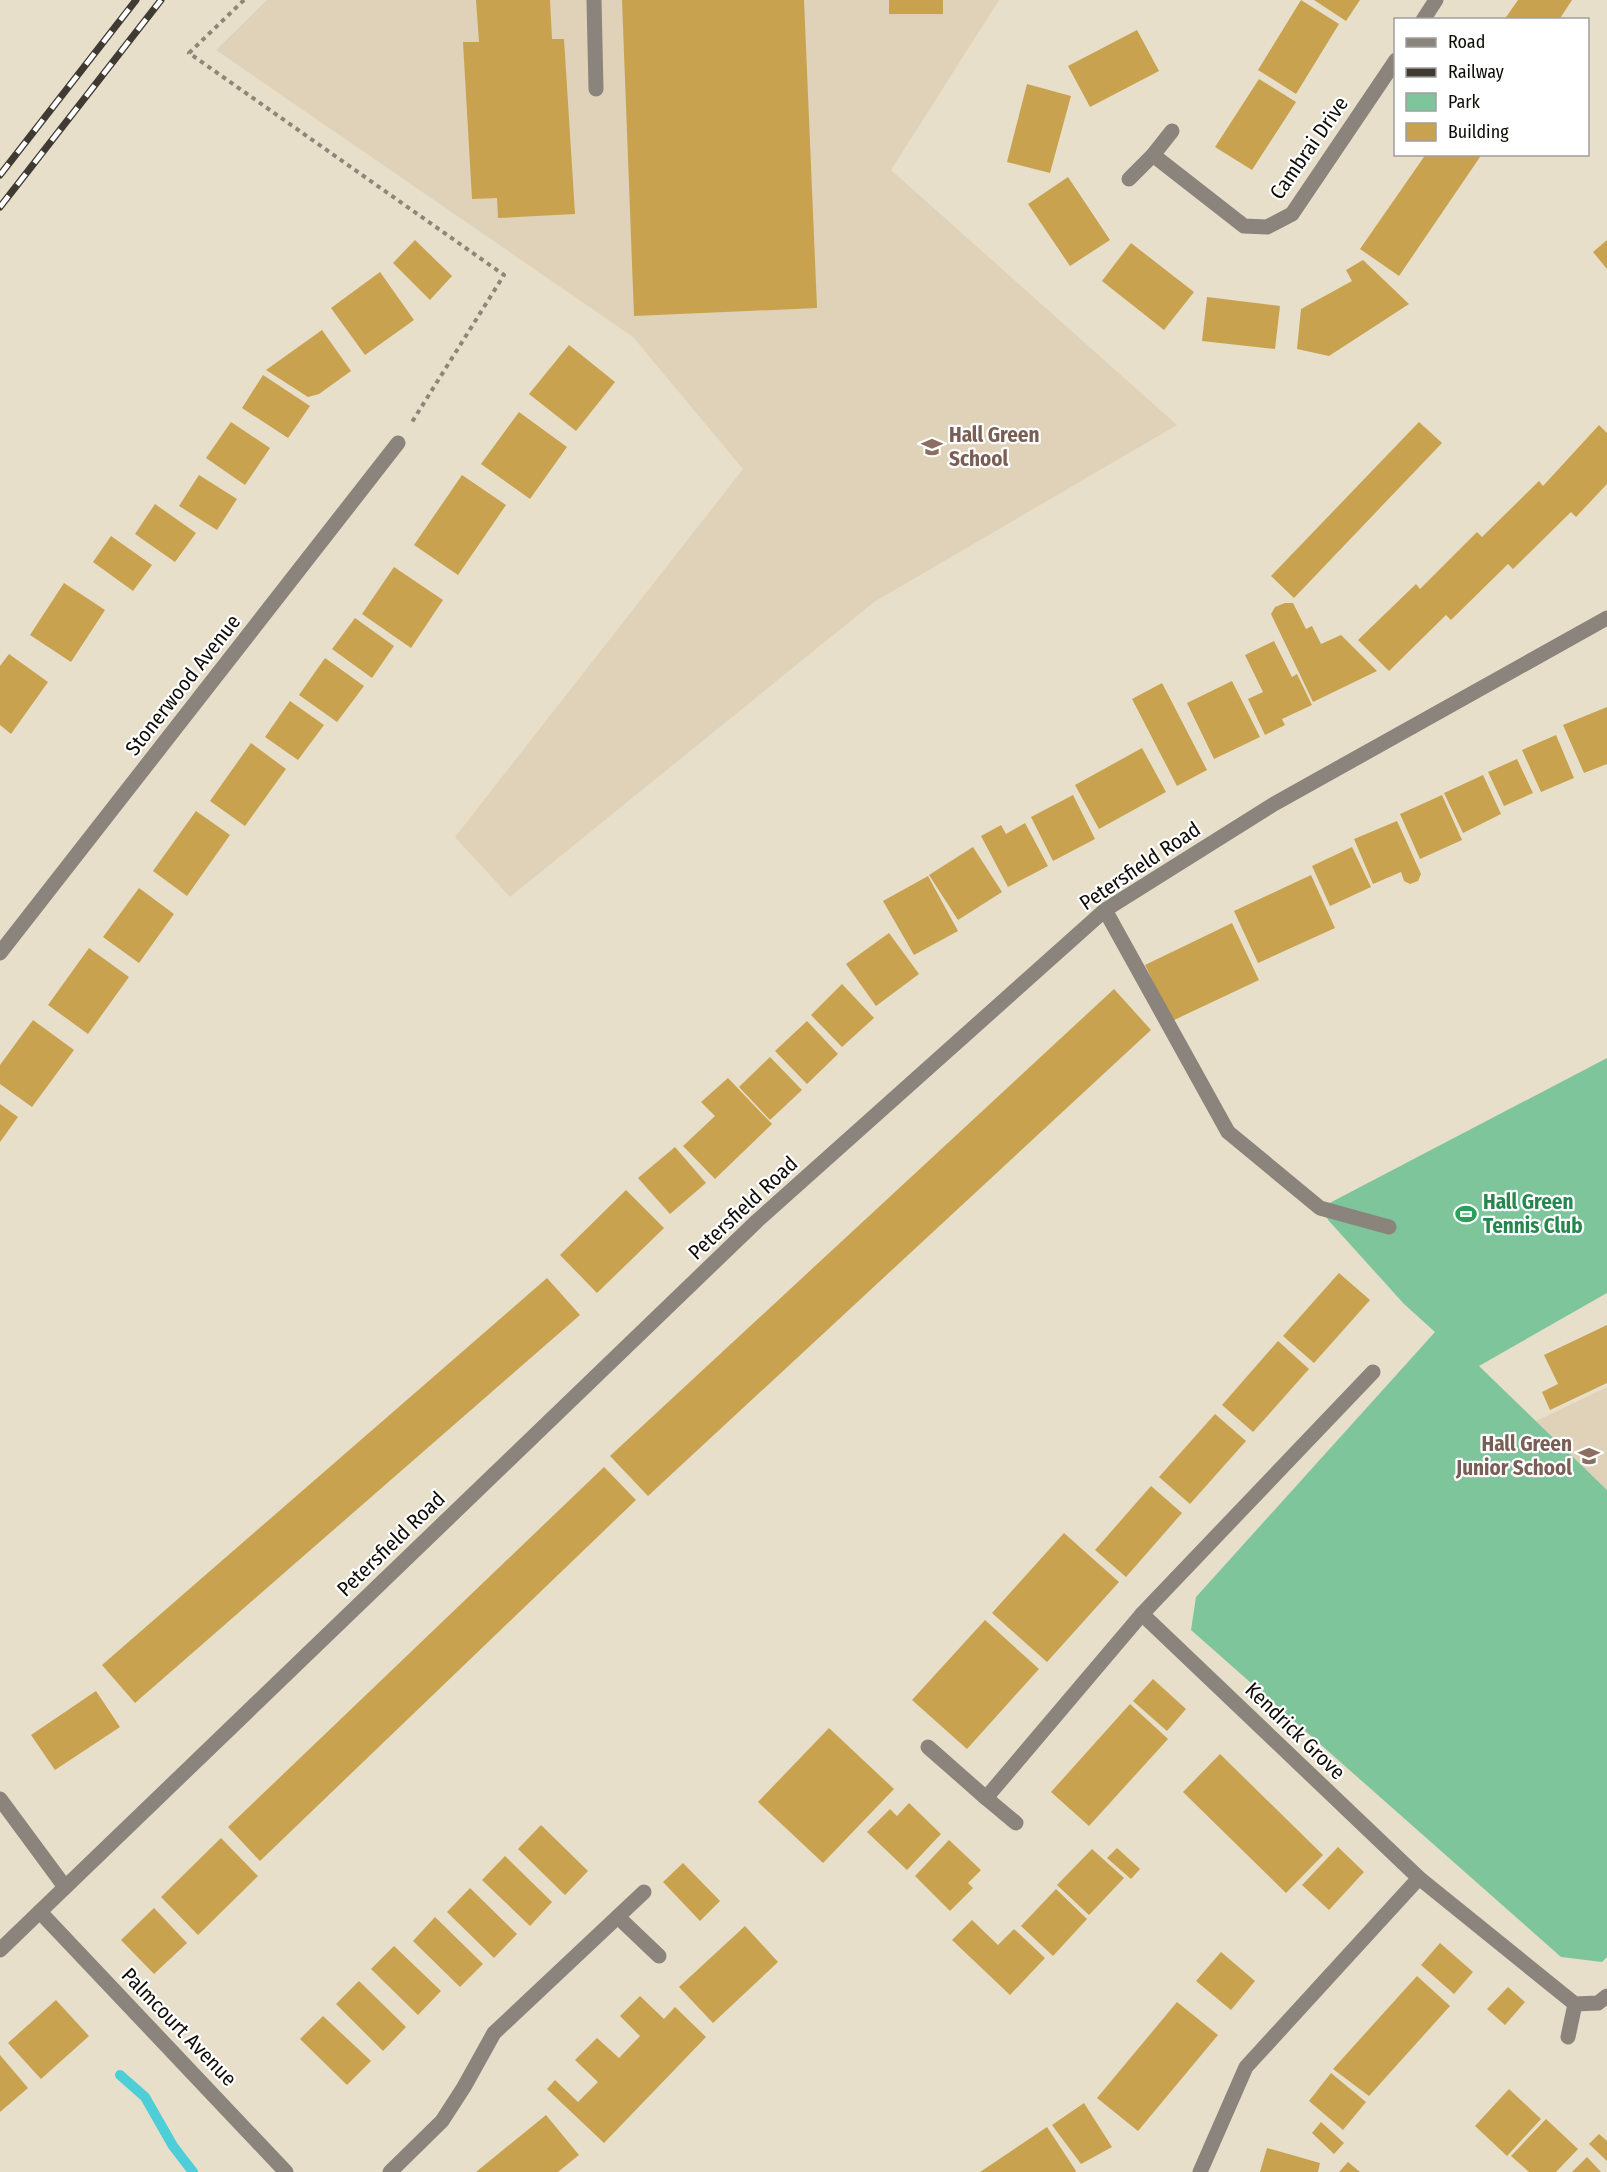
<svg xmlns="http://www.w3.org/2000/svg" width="1607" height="2172" viewBox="0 0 1607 2172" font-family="'Fira Sans Condensed',sans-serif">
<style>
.built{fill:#dfd2b8}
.green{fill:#7fc59c}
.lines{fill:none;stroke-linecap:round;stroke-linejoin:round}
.stream{stroke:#4ecfd8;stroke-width:10}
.building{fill:#c8a24e}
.path{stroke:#8d8779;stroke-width:4;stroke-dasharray:4.5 4.5;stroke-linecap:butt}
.minor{stroke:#8a847d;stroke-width:15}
.rail-casing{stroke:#403b32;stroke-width:7}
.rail{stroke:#fff;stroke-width:4.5;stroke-dasharray:14;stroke-linecap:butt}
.labels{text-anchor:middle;stroke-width:4.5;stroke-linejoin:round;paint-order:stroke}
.street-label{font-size:21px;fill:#100d07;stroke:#fff}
.education-label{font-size:21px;font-weight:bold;fill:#785e54;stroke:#fff;text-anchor:start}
.leisure-label{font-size:21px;font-weight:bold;fill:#27864d;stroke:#fff;text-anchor:start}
</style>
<rect width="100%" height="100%" fill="#e8dfcb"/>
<g class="built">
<path d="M267,0H999L891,170L1177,425L874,602L510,897L455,837L743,469L633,337L216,50Z"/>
<path d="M1607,1387V1490L1536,1421Z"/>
</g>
<path class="green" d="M1607,1058V1293L1479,1366L1607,1490V1957L1602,1962L1561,1957L1191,1630L1196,1597L1435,1332L1404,1304L1329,1221L1320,1208Z"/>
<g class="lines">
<path class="stream" d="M120,2075L145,2097L173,2146L193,2172"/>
</g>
<g class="building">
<path d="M476,0H550L552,39H564L575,214L498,218L497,198L472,199L463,42H479Z"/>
<path d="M622,0H804L817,308L634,316Z"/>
<rect x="889" y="0" width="54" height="14"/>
<path d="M1301,0L1339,24L1296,94L1258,70Z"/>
<path d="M1314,0H1360L1346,21Z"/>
<path d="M1518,0H1572L1559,20H1504Z"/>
<path d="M1137,30L1159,71L1090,107L1068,66Z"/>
<path d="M1259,79L1296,102L1252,170L1215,147Z"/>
<path d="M1027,84L1071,96L1050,173L1007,162Z"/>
<path d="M1426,154H1482L1399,276L1360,249Z"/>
<path d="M1068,177L1110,240L1070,266L1028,204Z"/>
<path d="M415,240L452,276L430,300L393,263Z"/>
<path d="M1607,240V269L1593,252Z"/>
<path d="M1131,243L1194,292L1164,330L1102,281Z"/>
<path d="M1363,260L1409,304L1329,356L1297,349L1301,309L1352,281L1346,270Z"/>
<path d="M380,272L414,320L365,355L331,308Z"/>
<path d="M1207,297L1280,306L1275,349L1202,341Z"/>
<path d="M322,330L351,371L319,394L308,397L266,370Z"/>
<path d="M569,345L615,382L576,431L529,394Z"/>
<path d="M263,375L310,406L288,438L242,408Z"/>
<path d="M519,412L567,447L530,499L481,464Z"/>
<path d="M231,422L270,448L245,485L206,458Z"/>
<path d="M1419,422L1442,443L1294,598L1271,576Z"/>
<path d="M1599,425L1607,433V484L1576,517L1571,512L1513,569L1508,564L1451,620L1446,615L1389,671L1358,640L1416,584L1420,589L1477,532L1482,537L1539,481L1543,486Z"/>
<path d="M199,475L237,499L217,530L179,506Z"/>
<path d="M462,475L506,505L458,575L414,545Z"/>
<path d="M155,504L196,533L175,562L135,534Z"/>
<path d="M111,536L152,565L133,591L93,562Z"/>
<path d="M394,567L443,600L411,648L362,614Z"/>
<path d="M64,583L105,610L71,662L30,635Z"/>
<path d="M1285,603H1293L1306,629L1312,626L1321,644L1341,635L1377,671L1313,702L1271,614L1275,607Z"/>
<path d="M355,618L394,646L372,678L332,649Z"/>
<path d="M1274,641L1292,677L1297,674L1312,705L1282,719L1285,725L1265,735L1248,699L1263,692L1245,655Z"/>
<path d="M9,654L48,682L11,734L0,725V666Z"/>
<path d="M325,658L364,686L337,722L299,695Z"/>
<path d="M1232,681L1260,737L1214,759L1187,703Z"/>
<path d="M1162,683L1207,770L1177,786L1132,699Z"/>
<path d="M290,701L324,725L298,760L265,737Z"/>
<path d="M1607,707V764L1584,773L1563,725Z"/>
<path d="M1556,735L1574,778L1541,792L1522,750Z"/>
<path d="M251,743L286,769L245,826L210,801Z"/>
<path d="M1142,748L1166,792L1099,829L1075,785Z"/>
<path d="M1517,759L1533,793L1504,806L1488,772Z"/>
<path d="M1483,775L1501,814L1463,833L1444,793Z"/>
<path d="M1073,795L1095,839L1053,861L1031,817Z"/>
<path d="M1442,795L1462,840L1420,859L1400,814Z"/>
<path d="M196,811L230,835L187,896L153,871Z"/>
<path d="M1397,821L1421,874L1418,881L1410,884L1404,881L1401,872L1373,884L1354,839Z"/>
<path d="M1025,823L1048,866L1008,887L981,836L1001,825L1006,834Z"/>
<path d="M973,847L1002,892L958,920L929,875Z"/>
<path d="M1352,847L1371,887L1330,906L1312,866Z"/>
<path d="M1311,875L1335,928L1258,963L1234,911Z"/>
<path d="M928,876L958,931L914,955L883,901Z"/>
<path d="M139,888L174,914L139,963L103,937Z"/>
<path d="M1232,923L1259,980L1172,1021L1145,965Z"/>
<path d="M889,933L919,974L876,1006L846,964Z"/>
<path d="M89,948L129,977L88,1034L48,1005Z"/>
<path d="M842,984L874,1018L842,1047L811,1015Z"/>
<path d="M1114,989L1151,1030L648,1496L610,1456Z"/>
<path d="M33,1020L74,1050L32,1107L0,1084V1065Z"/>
<path d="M807,1021L838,1054L807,1084L775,1051Z"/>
<path d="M770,1057L802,1090L770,1120L739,1087Z"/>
<path d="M728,1078L772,1124L715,1179L683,1146L715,1116L701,1102Z"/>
<path d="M0,1104L18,1117L0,1142Z"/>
<path d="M675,1147L706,1183L670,1214L638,1178Z"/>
<path d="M626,1190L664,1228L597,1293L560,1255Z"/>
<path d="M1339,1273L1370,1300L1314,1363L1283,1336Z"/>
<path d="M547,1278L580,1315L135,1703L102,1665Z"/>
<path d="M1607,1325V1383L1550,1410L1542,1392L1558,1384L1544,1355Z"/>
<path d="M1278,1341L1309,1369L1253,1432L1222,1405Z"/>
<path d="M1215,1414L1246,1441L1190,1504L1159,1477Z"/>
<path d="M604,1467L636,1500L260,1861L228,1827Z"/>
<path d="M1151,1486L1182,1513L1126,1577L1095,1550Z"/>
<path d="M1064,1533L1119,1582L1047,1662L992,1613Z"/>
<path d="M985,1620L1039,1669L967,1749L912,1700Z"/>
<path d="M1153,1679L1186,1709L1167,1731L1133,1701Z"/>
<path d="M96,1691L120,1727L55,1770L31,1735Z"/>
<path d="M1130,1704L1168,1739L1089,1826L1051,1792Z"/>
<path d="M829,1728L894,1789L823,1863L758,1802Z"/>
<path d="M1220,1754L1323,1855L1286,1893L1183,1792Z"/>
<path d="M909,1803L941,1834L907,1870L867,1832L890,1809L897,1816Z"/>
<path d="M541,1825L588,1871L565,1895L518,1849Z"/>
<path d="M221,1838L258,1876L198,1935L161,1897Z"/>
<path d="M949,1840L981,1870L968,1883L973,1888L950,1911L915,1876Z"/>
<path d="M1338,1847L1364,1872L1329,1910L1302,1885Z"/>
<path d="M1117,1848L1140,1869L1131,1879L1107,1858Z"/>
<path d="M1092,1849L1124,1878L1089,1915L1057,1885Z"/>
<path d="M505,1856L552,1902L530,1926L482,1880Z"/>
<path d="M683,1863L720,1901L700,1921L663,1882Z"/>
<path d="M470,1888L517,1934L494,1958L447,1912Z"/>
<path d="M1056,1889L1087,1919L1053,1956L1021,1926Z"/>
<path d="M154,1908L187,1943L154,1974L121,1940Z"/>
<path d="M435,1917L483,1964L460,1987L413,1941Z"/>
<path d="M972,1920L998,1945L1014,1929L1045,1958L1010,1995L952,1940Z"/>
<path d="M745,1926L778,1962L713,2023L679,1987Z"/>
<path d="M1440,1943L1473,1972L1454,1994L1421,1965Z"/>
<path d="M394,1946L441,1991L418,2015L371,1969Z"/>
<path d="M1221,1952L1255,1981L1231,2010L1196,1981Z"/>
<path d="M1417,1976L1450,2006L1369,2096L1333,2069Z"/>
<path d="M359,1981L406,2027L383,2051L336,2004Z"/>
<path d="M1508,1987L1525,2002L1505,2025L1487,2009Z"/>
<path d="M640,1996L664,2019L675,2007L706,2037L604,2143L547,2089L555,2080L578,2102L598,2082L575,2060L597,2038L619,2058L640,2036L620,2016Z"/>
<path d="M56,2000L89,2036L41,2079L8,2043Z"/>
<path d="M1177,2002L1218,2035L1138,2131L1097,2098Z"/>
<path d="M323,2016L371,2061L347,2085L300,2039Z"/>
<path d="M0,2055L28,2088L0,2112Z"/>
<path d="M1331,2073L1366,2102L1343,2130L1309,2101Z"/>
<path d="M1509,2089L1541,2119L1507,2156L1475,2126Z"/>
<path d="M1084,2103L1112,2147L1081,2164L1052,2125Z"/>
<path d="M546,2115L579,2155L558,2172H476Z"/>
<path d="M1546,2119L1578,2149L1556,2172H1529L1511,2156Z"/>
<path d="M1321,2122L1344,2143L1334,2154L1312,2133Z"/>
<path d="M1047,2127L1076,2171L1075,2172H980Z"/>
<path d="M1599,2134L1607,2141V2161L1589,2144Z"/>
<path d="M1267,2148L1320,2163L1318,2172H1260Z"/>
<path d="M1587,2157L1601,2172H1572Z"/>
<path d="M1348,2162L1360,2172H1339Z"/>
</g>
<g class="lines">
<path class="path" d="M244,0L189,53L504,275L412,422"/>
<g class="minor">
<path d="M594,0L596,89"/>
<path d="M1423,20L1436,0"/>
<path d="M1153,155L1244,226L1267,227L1292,214L1396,60"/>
<path d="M1129,179L1153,155L1172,131"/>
<path d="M1105,910L1228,1132L1320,1208L1389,1227"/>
<path d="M0,953L398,443"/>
<path d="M1373,1372L1142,1614L1419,1878L1575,2004L1598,2003L1607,1996"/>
<path d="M928,1747L986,1798L1142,1614"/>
<path d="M986,1798L1016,1823"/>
<path d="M0,1799L65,1887"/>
<path d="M40,1912L286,2172"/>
<path d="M618,1917L659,1956"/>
<path d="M0,1950L757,1221L1105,910L1274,804L1607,618"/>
<path d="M1568,2037L1575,2004"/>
<path d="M390,2172L442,2121L464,2087L494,2033L644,1892"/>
<path d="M1200,2172L1246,2067L1419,1878"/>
</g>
<defs>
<g id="rail">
<path d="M0,175L136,0"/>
<path d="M0,207L161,0"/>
</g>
</defs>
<use href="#rail" class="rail-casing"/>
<use href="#rail" class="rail"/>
</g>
<defs>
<symbol id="school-bare" viewBox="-9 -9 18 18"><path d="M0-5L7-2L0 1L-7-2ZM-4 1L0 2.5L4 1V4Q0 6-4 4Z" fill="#8d6e63" stroke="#fff" stroke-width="2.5" paint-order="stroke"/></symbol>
<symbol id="stadium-bare" viewBox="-9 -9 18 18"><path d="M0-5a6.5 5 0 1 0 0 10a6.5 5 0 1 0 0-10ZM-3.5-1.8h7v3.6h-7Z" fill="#2e9e5b" stroke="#fff" stroke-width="2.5" paint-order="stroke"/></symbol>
</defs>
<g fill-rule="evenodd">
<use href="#school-bare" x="917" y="432" width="30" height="30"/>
<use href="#stadium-bare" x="1451" y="1199" width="30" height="30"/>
<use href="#school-bare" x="1574" y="1441" width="30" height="30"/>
</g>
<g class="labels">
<g class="street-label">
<text transform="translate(1309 148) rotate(-55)" y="7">Cambrai Drive</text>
<text transform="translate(183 685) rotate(-52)" y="7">Stonerwood Avenue</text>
<text transform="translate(1140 866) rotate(-34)" y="7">Petersfield Road</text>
<text transform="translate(743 1208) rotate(-43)" y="7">Petersfield Road</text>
<text transform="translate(391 1544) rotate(-44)" y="7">Petersfield Road</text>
<text transform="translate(1295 1731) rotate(44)" y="7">Kendrick Grove</text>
<text transform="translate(179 2027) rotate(46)" y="7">Palmcourt Avenue</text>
</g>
<g class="education-label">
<text x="949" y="442">Hall Green<tspan x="949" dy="24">School</tspan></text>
<text x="1572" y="1451" text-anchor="end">Hall Green<tspan x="1572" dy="24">Junior School</tspan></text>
</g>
<g class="leisure-label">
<text x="1483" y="1209">Hall Green<tspan x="1483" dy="24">Tennis Club</tspan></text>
</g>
</g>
<rect x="1394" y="18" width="195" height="138" fill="#ffffff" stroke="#9f9e9c" stroke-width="1.5"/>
<rect x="1406" y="38" width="30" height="9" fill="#8a847d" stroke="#9f9e9c" stroke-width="1.5"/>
<text x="1448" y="48" font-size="18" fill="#100d07">Road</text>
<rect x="1406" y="68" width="30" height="9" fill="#403b32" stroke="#9f9e9c" stroke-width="1.5"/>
<text x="1448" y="78" font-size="18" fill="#100d07">Railway</text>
<rect x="1406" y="93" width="30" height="18" fill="#7fc59c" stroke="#9f9e9c" stroke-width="1.5"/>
<text x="1448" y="108" font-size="18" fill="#100d07">Park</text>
<rect x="1406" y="123" width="30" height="18" fill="#c8a24e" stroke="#9f9e9c" stroke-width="1.5"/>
<text x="1448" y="138" font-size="18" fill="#100d07">Building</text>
</svg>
